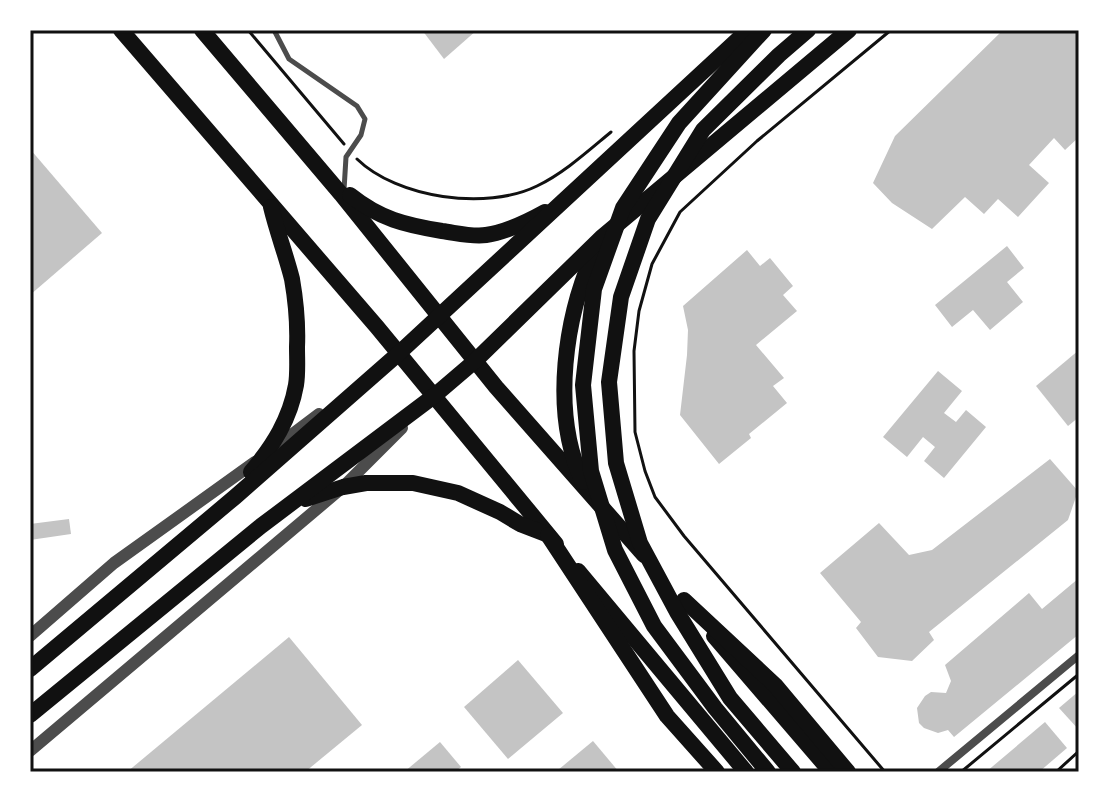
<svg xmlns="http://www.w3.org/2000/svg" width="1109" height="802" viewBox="0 0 1109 802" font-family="'Exo 2',sans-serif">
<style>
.building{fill:#c4c4c4}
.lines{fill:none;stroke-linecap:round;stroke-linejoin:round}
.path{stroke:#111;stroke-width:3}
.service{stroke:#4c4c4c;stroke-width:5}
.minor{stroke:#4c4c4c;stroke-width:8}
.tertiary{stroke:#4c4c4c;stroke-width:12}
.primary{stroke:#111;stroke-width:16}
.trunk{stroke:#111;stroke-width:16}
.neatline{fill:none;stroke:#111;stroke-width:3}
</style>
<rect width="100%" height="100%" fill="#fff"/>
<g class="building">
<path d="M422,30H477L444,59Z"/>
<path d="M1003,30H1079V137L1065,150L1054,138L1029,165L1049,183L1018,217L998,199L984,214L965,197L932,229L892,203L873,183L895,136Z"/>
<path d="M30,149L102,233L30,295Z"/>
<path d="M1007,246L1024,268L1007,282L1023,302L990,330L973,310L952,327L935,305Z"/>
<path d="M747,250L760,266L770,258L793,286L783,295L797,311L756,345L784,378L773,386L787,403L749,434L751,438L719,464L680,415L687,355L688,330L683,306Z"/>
<path d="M1079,350V417L1068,426L1036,386Z"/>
<path d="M938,371L962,391L944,413L956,422L966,410L986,427L944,478L924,461L935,447L923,437L907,457L883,437Z"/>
<path d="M1050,459L1078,491L1068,520L929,632L934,640L912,661L878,657L856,628L861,622L820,573L879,523L909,555L932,550Z"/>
<path d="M69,519L71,534L30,540V524Z"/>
<path d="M1079,578V634L954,737L948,730L938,733L924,728L919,723L917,708L925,696L931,692L946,693L951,681L945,665L1029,593L1042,609Z"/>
<path d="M289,637L362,725L305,772H127Z"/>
<path d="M518,660L563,713L508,759L464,707Z"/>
<path d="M1079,691V730L1059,708Z"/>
<path d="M1045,722L1067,748L1039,772H986Z"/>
<path d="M593,741L619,772H559L558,770Z"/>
<path d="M440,742L461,767L455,772H404Z"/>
</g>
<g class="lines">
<g class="path">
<path d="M248,30L344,144"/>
<path d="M357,159C397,198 486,211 537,186C564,173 588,151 611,132"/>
<path d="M885,772L684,536L655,497L645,471L635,432L634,351L639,311L652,264L680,212L757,141L891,30"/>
<path d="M961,772L1079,674"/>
<path d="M1056,772L1079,751"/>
</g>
<path class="service" d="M274,30L289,59L357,106L365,119L361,135L346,157L344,190"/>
<path class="minor" d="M938,772L1079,655"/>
<g class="tertiary">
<path d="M270,451L319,414"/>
<path d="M30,636L114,563L255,462"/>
<path d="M30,751L343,487L402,428"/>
</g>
<g class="primary">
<path d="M121,30L377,327L556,544"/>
<path d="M202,30L341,194L496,387L644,555"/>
<path d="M350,195C380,219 405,225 442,231C457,233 472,237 486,235C507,232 527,222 545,212"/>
<path d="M251,472C273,446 290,419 296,385C298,373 297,360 297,347C298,324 296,302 292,279C286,255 277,232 271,207"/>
<path d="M583,482C550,412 565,315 596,248"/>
<path d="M306,499L343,487L366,483H413L458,493L500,512L520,524L546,534"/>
<path d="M578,571L746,772"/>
<path d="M714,636L831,772"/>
<path d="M30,669L235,497L398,354L748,30"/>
<path d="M30,715L261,526L434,396L475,361L601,238L849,30"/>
</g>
<g class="trunk">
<path d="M764,30L679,123L623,208L594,289L583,385L591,471L615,550L654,626L715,708L768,772"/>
<path d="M548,535L667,716L717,772"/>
<path d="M684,600L775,685L848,772"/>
<path d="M793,772L730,698L677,612L640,543L616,463L609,382L621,297L648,219L703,130L779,55L808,30"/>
</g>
</g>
<rect width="1109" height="802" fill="none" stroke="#ffffff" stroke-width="64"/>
<rect x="32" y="32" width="1045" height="738" class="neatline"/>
</svg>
